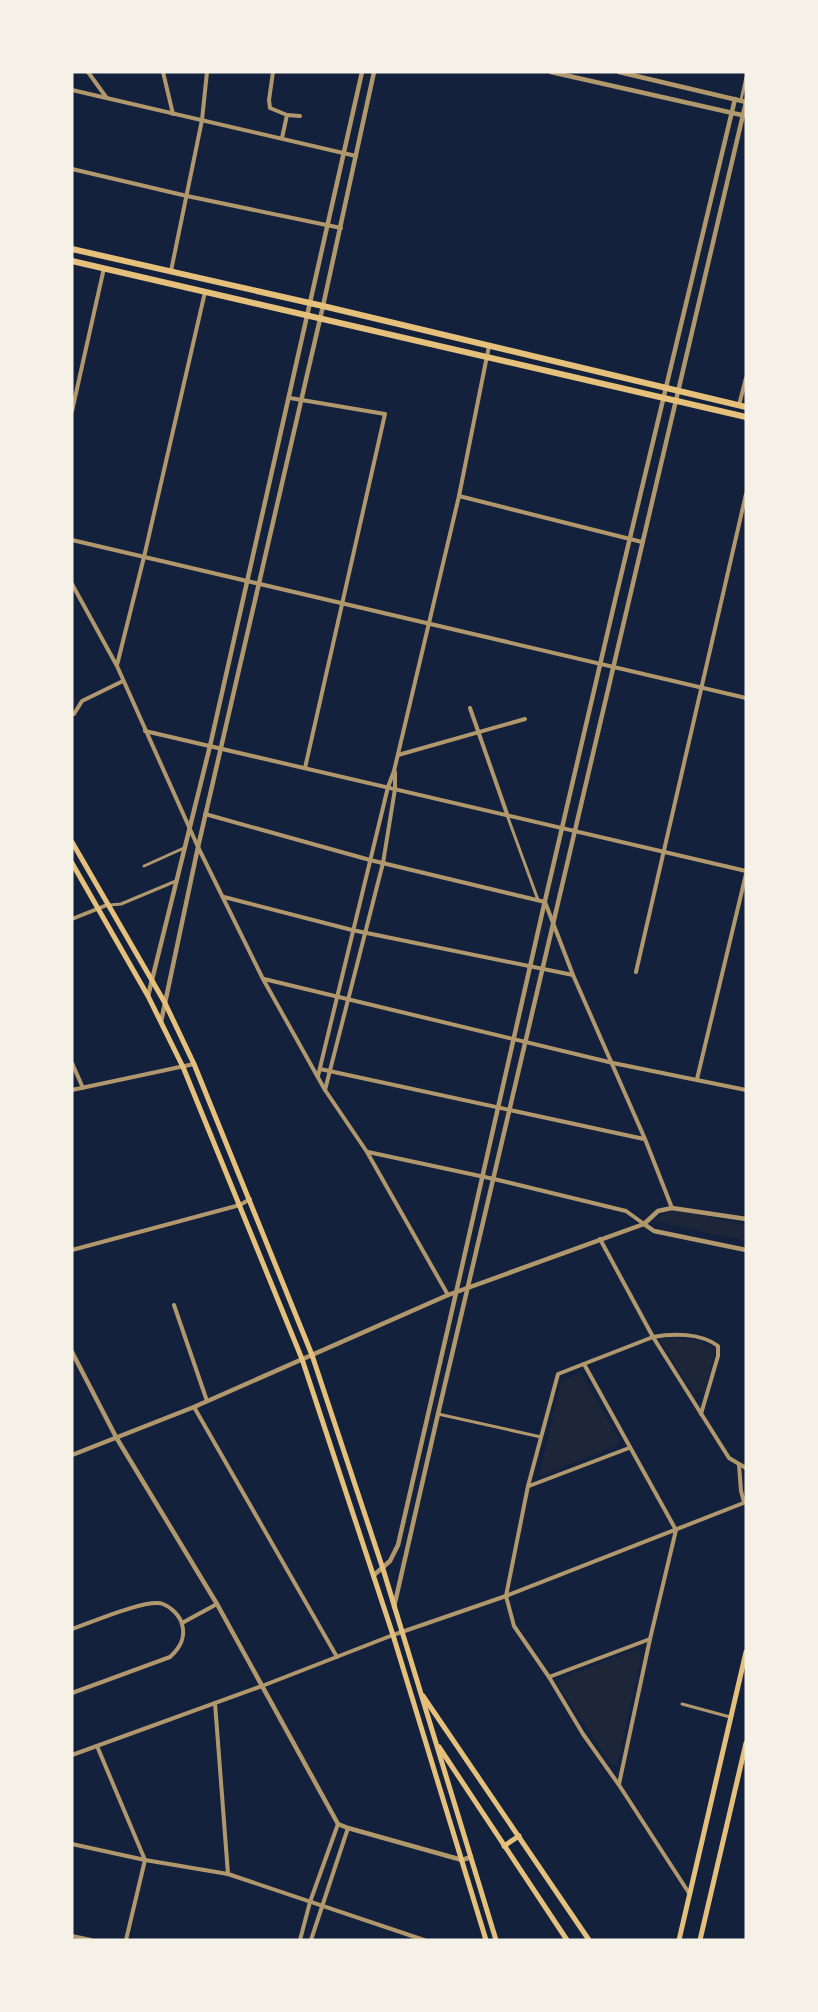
<svg xmlns="http://www.w3.org/2000/svg" width="818" height="2012" viewBox="0 0 818 2012" font-family="Quicksand,sans-serif">
<style>
.green{fill:#1d2539}
.lines{fill:none;stroke-linecap:round;stroke-linejoin:round}
.pedestrian{stroke:#b1986c;stroke-width:3}
.minor{stroke:#b1986c;stroke-width:4}
.tertiary{stroke:#b1986c;stroke-width:4.5}
.secondary{stroke:#e5c07b;stroke-width:5}
.primary{stroke:#e5c07b;stroke-width:6}
</style>
<rect width="100%" height="100%" fill="#14213d"/>
<g class="green">
<path d="M677,1210L746,1225V1241L655,1221L662,1214Z"/>
<path d="M659,1338L696,1340L715,1349L705,1392L693,1394Z"/>
<path d="M579,1374L582,1375L620,1441L617,1445L539,1477L561,1381Z"/>
<path d="M633,1651H638L641,1657L617,1765L611,1764L557,1684L561,1678Z"/>
</g>
<g class="lines">
<g class="pedestrian">
<path d="M741,100L746,77"/>
<path d="M507,815L538,900"/>
<path d="M144,866L184,848"/>
<path d="M110,905L121,904L176,881"/>
<path d="M438,1414L541,1437"/>
<path d="M682,1704L730,1717"/>
</g>
<g class="minor">
<path d="M88,72L106,97"/>
<path d="M163,72L173,114"/>
<path d="M273,72L269,100L270,108L287,115L300,116"/>
<path d="M72,90L356,156"/>
<path d="M282,138L287,115"/>
<path d="M72,169L187,196L341,228"/>
<path d="M171,271L202,120L207,72"/>
<path d="M290,398L385,414L305,768"/>
<path d="M739,405L746,378"/>
<path d="M72,411L104,268"/>
<path d="M459,496L642,542"/>
<path d="M72,540L746,698"/>
<path d="M72,584L117,666L198,847L263,979L325,1090L367,1152L448,1295"/>
<path d="M117,665L144,557L205,292"/>
<path d="M470,708L507,814"/>
<path d="M74,714L82,701L123,681"/>
<path d="M145,731L746,871"/>
<path d="M398,755L525,719"/>
<path d="M205,814L370,860L545,902L573,975L645,1139L672,1208"/>
<path d="M224,897L352,930L573,975"/>
<path d="M72,919L107,905"/>
<path d="M636,972L746,494"/>
<path d="M264,979L613,1063L746,1090"/>
<path d="M72,1063L83,1088"/>
<path d="M320,1069L644,1139"/>
<path d="M318,1076L388,787L394,771L459,496L489,346"/>
<path d="M697,1079L746,874"/>
<path d="M72,1090L194,1064"/>
<path d="M325,1090L383,863L395,789V772"/>
<path d="M368,1152L494,1179L626,1211L644,1224"/>
<path d="M600,1239L653,1337L729,1458L746,1468"/>
<path d="M72,1250L240,1205L250,1199"/>
<path d="M174,1305L207,1401"/>
<path d="M584,1364L676,1530L650,1639L619,1784"/>
<path d="M194,1407L337,1657"/>
<path d="M739,1465L741,1491L744,1502"/>
<path d="M529,1486L629,1448"/>
<path d="M182,1623L217,1604"/>
<path d="M72,1629C90,1623 147,1598 163,1604C171,1607 180,1616 182,1624C186,1638 180,1648 170,1657L72,1693"/>
<path d="M549,1677L650,1639"/>
<path d="M215,1703L228,1874"/>
<path d="M97,1746L145,1860L126,1940"/>
<path d="M72,1755L262,1686L393,1635L506,1596L746,1502"/>
<path d="M72,1844L145,1860L228,1874L424,1940"/>
<path d="M689,1893L619,1785L583,1734L549,1677L514,1626L506,1596L528,1486L558,1374L653,1337C673,1333 701,1333 718,1346V1356L701,1414"/>
<path d="M72,1936L91,1940"/>
<path d="M300,1940L310,1902L338,1824"/>
<path d="M311,1940L348,1828"/>
</g>
<g class="tertiary">
<path d="M551,72L746,116"/>
<path d="M619,72L746,102"/>
<path d="M148,996L210,746L362,72"/>
<path d="M161,1022L198,847L323,306L374,72"/>
<path d="M644,1224L654,1231L746,1250"/>
<path d="M72,1352L116,1437L217,1604L338,1824L348,1828L462,1860L471,1857"/>
<path d="M72,1455L194,1407L448,1295L644,1224L658,1211L672,1208L746,1219"/>
<path d="M374,1575L390,1561L398,1545C448,1332 495,1118 544,905C606,636 670,367 735,99"/>
<path d="M394,1607L438,1414L746,102"/>
</g>
<g class="secondary">
<path d="M72,842L165,1003L194,1064L312,1355L383,1569L496,1940"/>
<path d="M72,863L148,996L183,1067L302,1359L393,1635L486,1940"/>
<path d="M423,1696L589,1940"/>
<path d="M439,1747L567,1940"/>
<path d="M504,1846L519,1836"/>
<path d="M679,1940L746,1652"/>
<path d="M700,1940L746,1743"/>
</g>
<g class="primary">
<path d="M72,249L323,306L746,407"/>
<path d="M72,261L746,417"/>
</g>
</g>
<rect width="818" height="2012" fill="none" stroke="#f6f1e7" stroke-width="147"/>
</svg>
